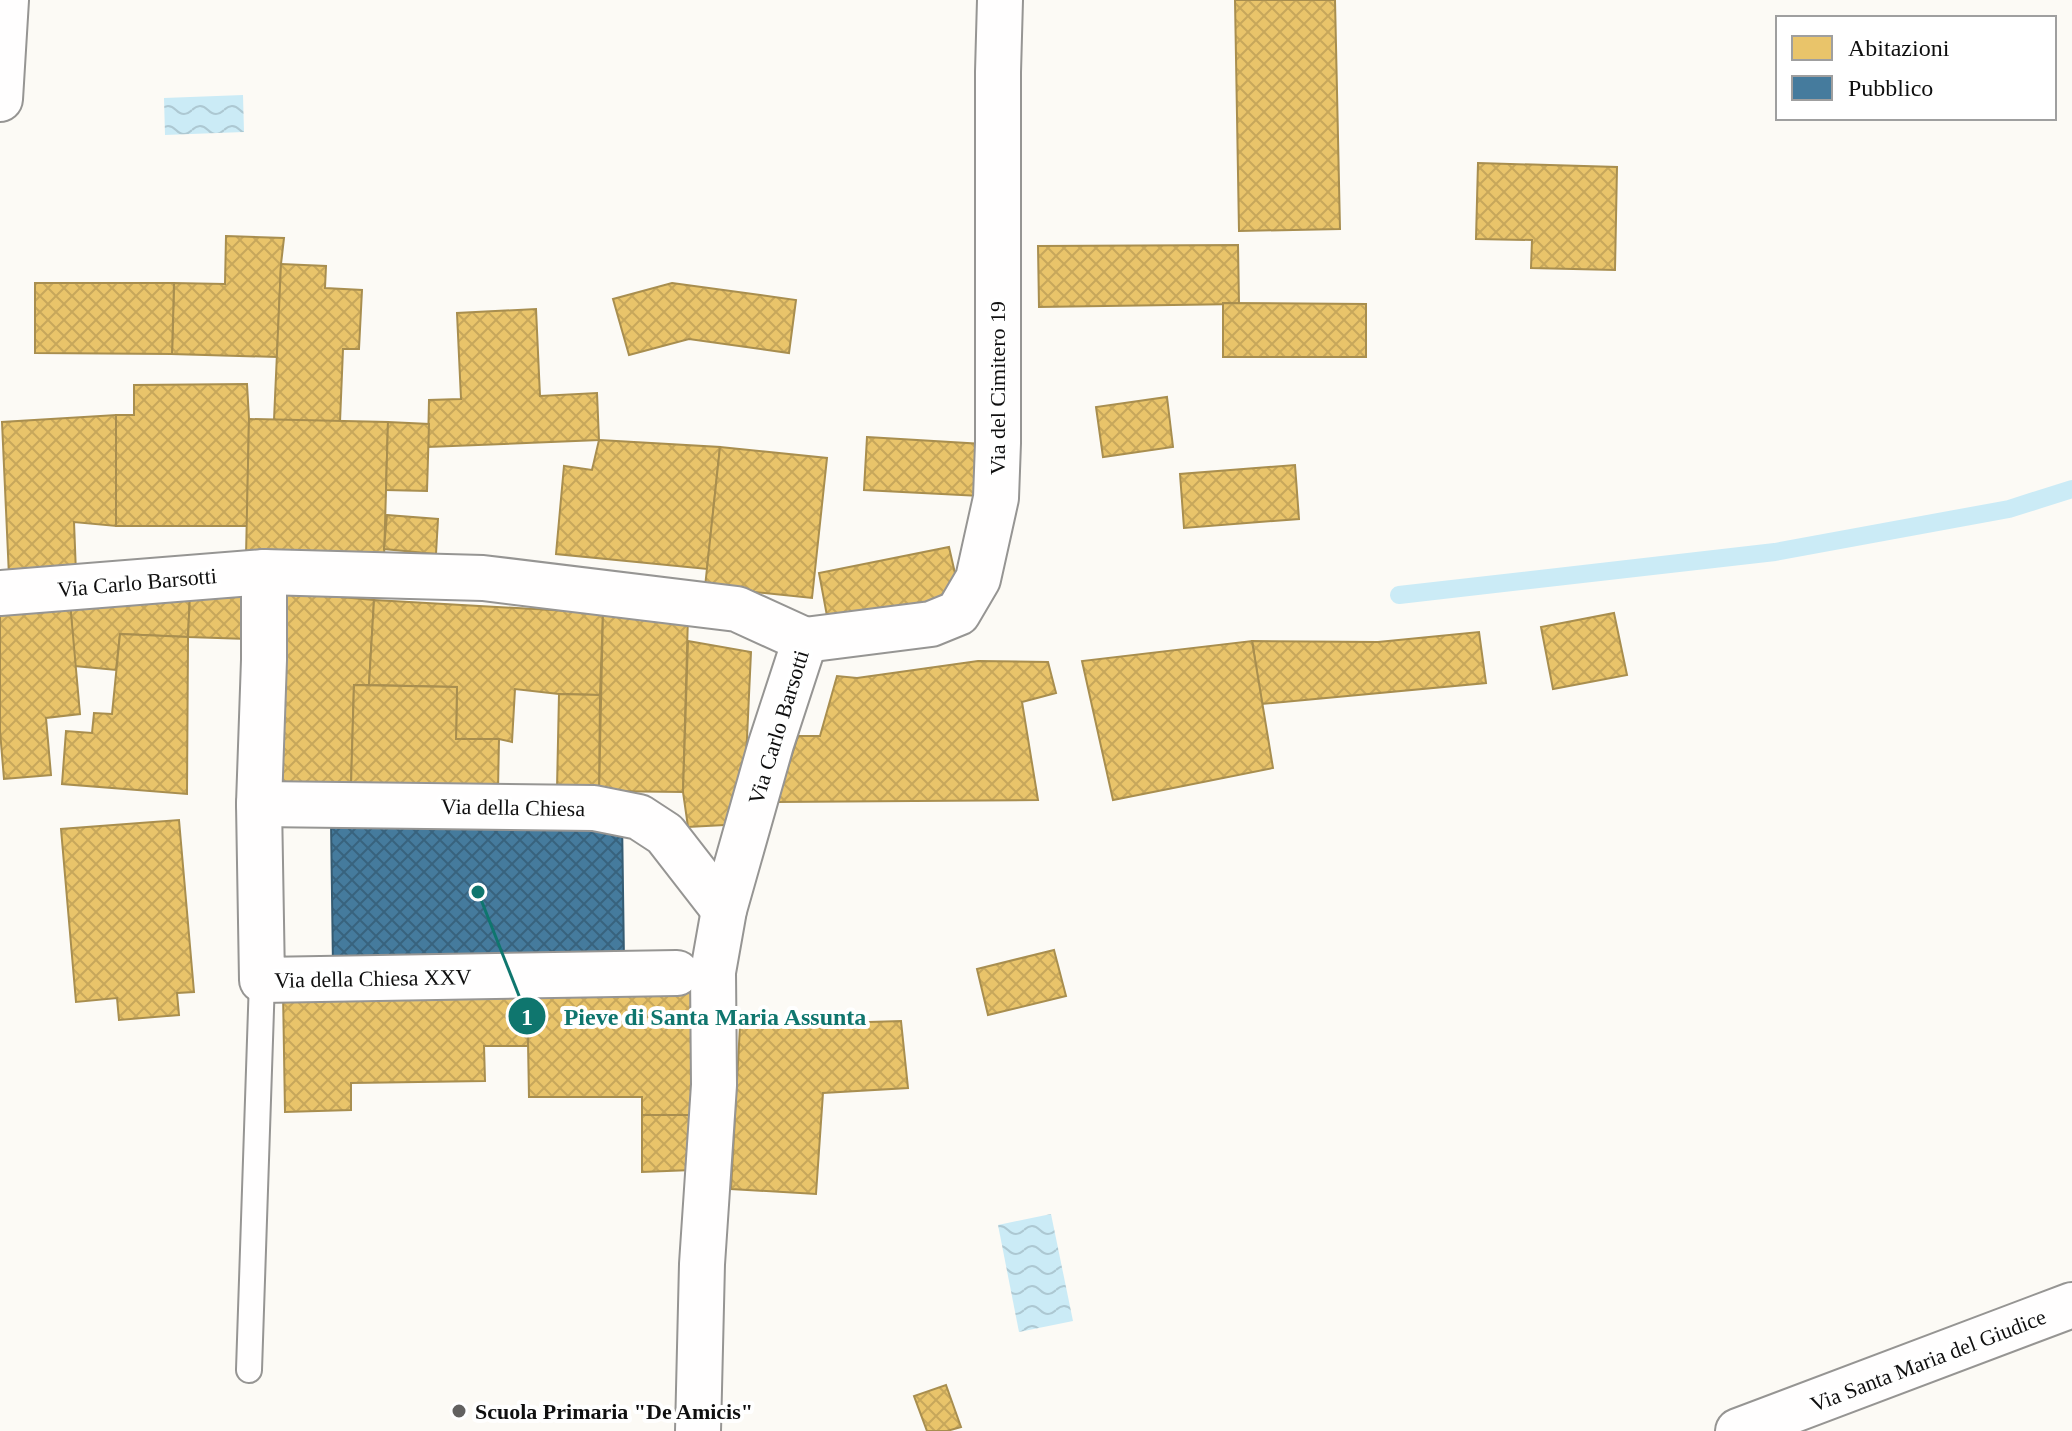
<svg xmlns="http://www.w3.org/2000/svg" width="2072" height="1431" viewBox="0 0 2072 1431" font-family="'Times New Roman',serif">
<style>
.water{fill:url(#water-waves)}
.homes{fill:url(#homes-cross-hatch);stroke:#a88e4f;stroke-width:2}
.public{fill:url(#public-cross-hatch);stroke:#355b72;stroke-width:2}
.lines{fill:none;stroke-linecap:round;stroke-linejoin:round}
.stream{stroke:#cbebf6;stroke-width:18}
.lane-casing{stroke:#969593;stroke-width:28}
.street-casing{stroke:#969593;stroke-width:48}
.lane{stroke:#fffefe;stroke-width:24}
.street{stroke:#fffefe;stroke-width:44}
.poi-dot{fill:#626160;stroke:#fff;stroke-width:3}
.labels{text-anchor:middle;stroke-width:8;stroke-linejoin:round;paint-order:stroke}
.street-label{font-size:22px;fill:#0f0f0f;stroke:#fff}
.poi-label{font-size:22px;font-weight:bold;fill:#0f0f0f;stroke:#fff;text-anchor:start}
.leader{fill:none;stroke:#0f766e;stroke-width:3}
.callout-dot{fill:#0f766e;stroke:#fff;stroke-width:3}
.mark-label{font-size:24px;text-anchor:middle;font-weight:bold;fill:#fff}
.callout-label{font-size:24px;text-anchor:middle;font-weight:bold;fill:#0f766e;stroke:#fff;stroke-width:8;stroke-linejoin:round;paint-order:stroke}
</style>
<defs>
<pattern id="water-waves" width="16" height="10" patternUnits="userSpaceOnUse" patternTransform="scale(2)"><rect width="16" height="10" fill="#cbebf6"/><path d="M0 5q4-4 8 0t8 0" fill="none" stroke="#adc8d2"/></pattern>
<pattern id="homes-cross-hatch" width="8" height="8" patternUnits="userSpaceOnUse" patternTransform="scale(2)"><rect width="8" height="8" fill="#e9c46a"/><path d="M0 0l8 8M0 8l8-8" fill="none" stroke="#c7a75b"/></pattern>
<pattern id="public-cross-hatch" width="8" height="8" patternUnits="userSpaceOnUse" patternTransform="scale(2)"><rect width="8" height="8" fill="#457b9d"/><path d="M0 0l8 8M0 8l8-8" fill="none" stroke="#38637e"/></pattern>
</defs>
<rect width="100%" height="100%" fill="#fcfaf5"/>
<g class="water">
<path d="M243,95L244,132L165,135L164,98Z"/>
<path d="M1051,1214L1073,1321L1019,1332L998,1225Z"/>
</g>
<g class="homes">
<path d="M1235,0H1335L1340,229L1239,231Z"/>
<path d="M1478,163L1617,167L1615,270L1531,268L1532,240L1476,239Z"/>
<path d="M226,236L284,238L281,264L277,357L172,354L174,283L225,284Z"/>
<path d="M1238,245L1239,304L1039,307L1038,246Z"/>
<path d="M281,264L326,266L325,288L362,290L359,349H343L340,422L274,420Z"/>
<path d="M35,283H174L172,354L35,353Z"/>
<path d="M672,283L796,300L789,353L689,339L629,355L613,299Z"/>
<path d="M1223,303L1366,304V357H1223Z"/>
<path d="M536,309L540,396L597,393L599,440L428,447L429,400L461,399L457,313Z"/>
<path d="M247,384L249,419L247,526H116V415H134V385Z"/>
<path d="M1167,397L1173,447L1103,457L1096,407Z"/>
<path d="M116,415V526L74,522L76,573L9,576L2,422Z"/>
<path d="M249,419L388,422L384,559L246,556Z"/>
<path d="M388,422L429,424L427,491L386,490Z"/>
<path d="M867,437L983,444L980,496L864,490Z"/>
<path d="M599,440L720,447L707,569L556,554L564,466L592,470Z"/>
<path d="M720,447L827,458L812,598L705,587Z"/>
<path d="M1295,465L1299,519L1184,528L1180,474Z"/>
<path d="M387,515L438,519L436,554L384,549Z"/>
<path d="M949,547L957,582L941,603L827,616L819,573Z"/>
<path d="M273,591L374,600L369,685H354L351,786L274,787Z"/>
<path d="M190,594L188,637L120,634L116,670L75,666L70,602Z"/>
<path d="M190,594L248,596L247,639L188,637Z"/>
<path d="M374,600L603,613L600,695L559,694L515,689L512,742L499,739H456L457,687L369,685Z"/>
<path d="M70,602L80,714L46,718L51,775L4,779L0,731V608Z"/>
<path d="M603,613L688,616L683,792L599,791Z"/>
<path d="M1614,613L1627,675L1553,689L1541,627Z"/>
<path d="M1479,632L1486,683L1262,704L1252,641L1378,642Z"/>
<path d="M120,634L188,637L187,794L62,784L66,731L92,733L94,713L112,714Z"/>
<path d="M688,641L751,652L743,824L688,827L683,792Z"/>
<path d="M1252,641L1273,768L1113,800L1082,661Z"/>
<path d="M978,661L1048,662L1056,693L1022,702L1038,800L777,802L798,736H820L837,676L857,678Z"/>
<path d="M354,685L457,687L456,739H499L498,790L351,786Z"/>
<path d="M559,694L600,695L599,791L557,789Z"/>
<path d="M179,820L194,992L177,993L179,1015L119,1020L117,998L76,1002L61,829Z"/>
<path d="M1054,950L1066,996L988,1015L977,969Z"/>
<path d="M698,983L695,1115H642V1097H529L527,987Z"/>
<path d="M527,987L528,1046H484L485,1081L351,1083V1110L285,1112L283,992Z"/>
<path d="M901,1021L908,1088L823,1093L816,1194L731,1189L740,1026Z"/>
<path d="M642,1115H695L692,1170L642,1172Z"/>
<path d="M946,1385L961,1427L947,1431H927L914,1396Z"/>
</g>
<path class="public" d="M622,817L624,962L333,967L331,821Z"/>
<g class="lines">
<path class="stream" d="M1399,595L1775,552L2009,509L2072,489"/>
<defs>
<path id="lane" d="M249,1370L262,980"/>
<g id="street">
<path d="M0,99L6,0"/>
<path d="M264,572V660L259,804L262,980L677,973"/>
<path d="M0,593L264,572L483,578L737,609L805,640L771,744L724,910L713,972L714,1085L702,1264L698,1431"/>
<path d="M805,640L931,624L958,613L978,579L996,498L998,443V72L1000,0"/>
<path d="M259,804L594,808L639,817L665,834L724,910"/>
<path d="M1738,1431L2072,1305"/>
</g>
</defs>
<use href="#lane" class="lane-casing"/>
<use href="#street" class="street-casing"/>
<use href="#lane" class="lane"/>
<use href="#street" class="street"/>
</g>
<circle class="poi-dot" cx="459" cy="1411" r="8"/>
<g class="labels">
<g class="street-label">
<text transform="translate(997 388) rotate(-90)" y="8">Via del Cimitero 19</text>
<text transform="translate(137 582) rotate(-5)" y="8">Via Carlo Barsotti</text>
<text transform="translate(778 727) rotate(-73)" y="8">Via Carlo Barsotti</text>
<text transform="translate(513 807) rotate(1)" y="8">Via della Chiesa</text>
<text transform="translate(373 978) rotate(-1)" y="8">Via della Chiesa XXV</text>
<text transform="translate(1928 1360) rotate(-21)" y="8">Via Santa Maria del Giudice</text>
</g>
<g class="poi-label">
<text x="475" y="1419">Scuola Primaria "De Amicis"</text>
</g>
</g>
<path class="leader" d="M478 892L527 1016"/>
<g class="callout-dot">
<circle cx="478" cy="892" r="8"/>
<circle cx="527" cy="1016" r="20"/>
</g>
<g class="mark-label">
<text x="527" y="1025">1</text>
</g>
<g class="callout-label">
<text x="715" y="1025">Pieve di Santa Maria Assunta</text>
</g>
<rect x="1776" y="16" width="280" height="104" fill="#ffffff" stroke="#9f9f9f" stroke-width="2"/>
<rect x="1792" y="36" width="40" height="24" fill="#e9c46a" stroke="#9f9f9f" stroke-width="2"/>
<text x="1848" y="56" font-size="24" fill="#0f0f0f">Abitazioni</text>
<rect x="1792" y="76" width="40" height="24" fill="#457b9d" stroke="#9f9f9f" stroke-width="2"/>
<text x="1848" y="96" font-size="24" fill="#0f0f0f">Pubblico</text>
</svg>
